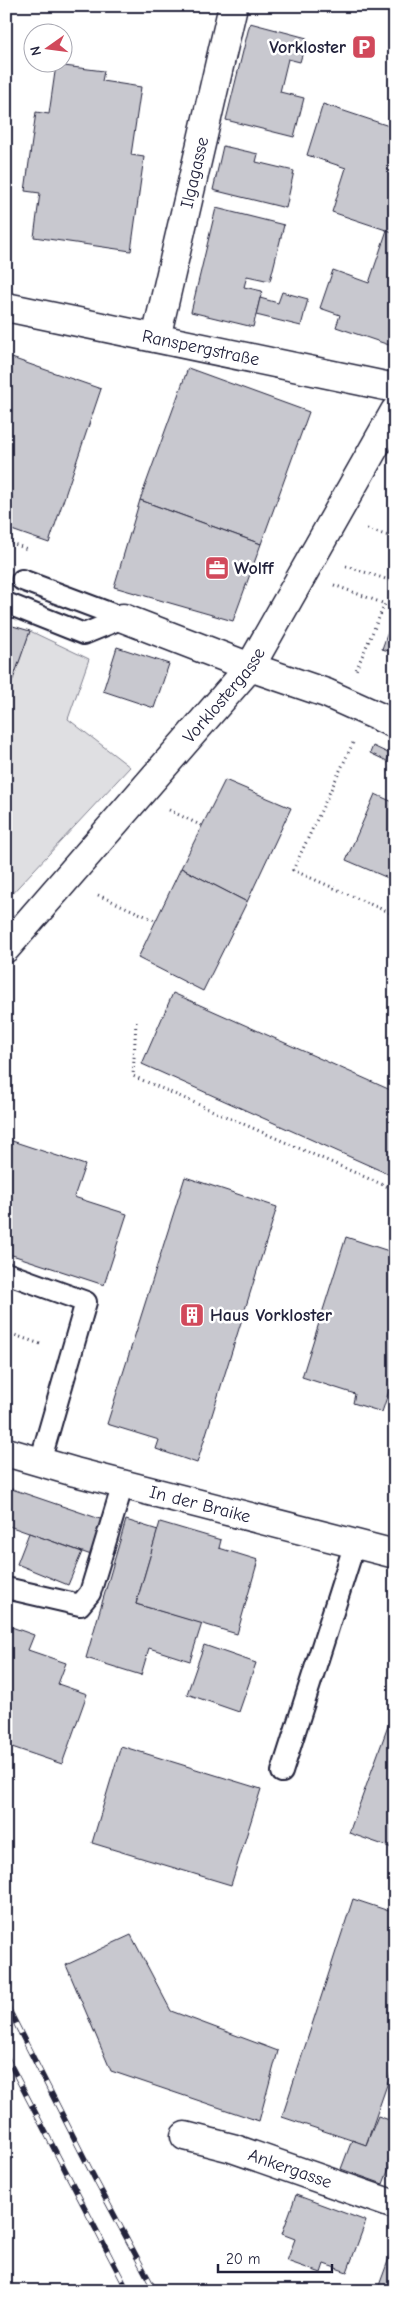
<svg xmlns="http://www.w3.org/2000/svg" width="401" height="2297" viewBox="0 0 401 2297" font-family="'Comic Neue',sans-serif">
<style>
.green{fill:#dfdfe2;stroke:#80808e}
.building{fill:#c8c8cf;stroke:#22223b}
.lines{fill:none;stroke-linecap:round;stroke-linejoin:round}
.service-casing{stroke:#22223b;stroke-width:24}
.minor-casing{stroke:#22223b;stroke-width:31}
.path{stroke:#22223b;stroke-width:3;stroke-dasharray:1 4;stroke-linecap:butt}
.service{stroke:#fff;stroke-width:20}
.minor{stroke:#fff;stroke-width:28}
.rail-casing{stroke:#22223b;stroke-width:5.5}
.rail{stroke:#fff;stroke-width:4;stroke-dasharray:11;stroke-linecap:butt}
.labels{text-anchor:middle;stroke-width:5;stroke-linejoin:round;paint-order:stroke}
.poi-label{font-size:18px;font-weight:bold;fill:#22223b;stroke:#fff;text-anchor:start}
.street-label{font-size:18px;fill:#22223b;stroke:#fff}
</style>
<rect width="100%" height="100%" fill="#fff"/>
<filter id="ink" filterUnits="userSpaceOnUse"><feTurbulence type="fractalNoise" baseFrequency=".02" numOctaves="2"/><feDisplacementMap in="SourceGraphic" scale="10" xChannelSelector="R" yChannelSelector="G"/><feConvolveMatrix kernelMatrix="1 2 1 2 8 2 1 2 1" color-interpolation-filters="sRGB"/></filter>
<g filter="url(#ink)">
<path class="green" d="M30,631L89,659L68,719L130,767L6,900V697Z"/>
<g class="building">
<path d="M250,23L307,38L300,62L288,59L280,92L304,98L294,137L226,120Z"/>
<path d="M56,65L104,71L102,81L141,87L131,155L144,157L131,251L34,237L40,193L25,191L36,112L49,114Z"/>
<path d="M323,104L395,128V233L332,212L346,168L307,155Z"/>
<path d="M223,146L258,154L256,162L294,171L286,208L213,190Z"/>
<path d="M216,208L284,225L270,281L247,276L244,287L262,291L253,327L191,312Z"/>
<path d="M387,230L395,233V347L336,327L340,315L320,308L333,270L369,283Z"/>
<path d="M6,249H11L9,280H6Z"/>
<path d="M282,292L308,299L301,326L256,315L260,298L278,303Z"/>
<path d="M6,356L101,389L49,543L6,528Z"/>
<path d="M188,368L309,412L261,544L140,500Z"/>
<path d="M140,500L261,544L233,621L114,587Z"/>
<path d="M395,612V653L382,649Z"/>
<path d="M6,624L30,631L6,699Z"/>
<path d="M117,647L169,664L154,708L103,691Z"/>
<path d="M373,746L390,754L387,761L370,753Z"/>
<path d="M225,780L291,808L247,902L181,868Z"/>
<path d="M375,794L395,803V881L346,860Z"/>
<path d="M181,868L247,902L203,991L138,958Z"/>
<path d="M173,993L395,1092V1177L142,1064Z"/>
<path d="M6,1139L85,1165L74,1197L127,1214L104,1285L6,1253Z"/>
<path d="M185,1177L277,1207L197,1463L156,1449L159,1440L107,1424Z"/>
<path d="M346,1237L395,1253V1373L382,1412L353,1403L355,1394L302,1377Z"/>
<path d="M6,1487L106,1521L94,1556L6,1525Z"/>
<path d="M126,1520L158,1530L136,1604L202,1623L190,1661L149,1648L141,1675L86,1658Z"/>
<path d="M160,1522L221,1540L219,1548L258,1560L237,1634L136,1604Z"/>
<path d="M29,1533L82,1552L68,1585L17,1564Z"/>
<path d="M6,1625L34,1635L28,1650L66,1663L58,1684L87,1694L62,1764L6,1745V1719L12,1702L6,1700Z"/>
<path d="M204,1645L256,1663L239,1712L187,1694Z"/>
<path d="M395,1707V1849L349,1833Z"/>
<path d="M121,1746L261,1789L231,1885L92,1843Z"/>
<path d="M353,1899L395,1913V2062L366,2145L282,2117Z"/>
<path d="M131,1935L171,2011L278,2051L259,2121L111,2071L66,1965Z"/>
<path d="M378,2116L395,2122V2153L383,2184L341,2169L352,2140L366,2145Z"/>
<path d="M296,2195L366,2221L347,2272L324,2264L321,2273L287,2261L295,2239L282,2234Z"/>
<path d="M395,2242V2291H377Z"/>
</g>
<g class="lines">
<defs>
<g id="service">
<path d="M22,580L123,618"/>
<path d="M6,603L84,634L123,618"/>
<path d="M6,1273L86,1302L40,1462"/>
<path d="M6,1588L80,1605L90,1593L123,1484"/>
<path d="M282,1772L355,1543"/>
</g>
<g id="minor">
<path id="s1" d="M6,307L395,388"/>
<path id="s2" d="M156,338L233,6"/>
<path d="M123,618L250,667L326,693L395,724"/>
<path id="s3" d="M6,948L250,667L395,411"/>
<path id="s4" d="M6,1452L75,1472L395,1554"/>
<path id="s5" d="M185,2136L232,2148L395,2205"/>
</g>
</defs>
<use href="#service" class="service-casing"/>
<use href="#minor" class="minor-casing"/>
<g class="path">
<path d="M367,529L395,538"/>
<path d="M6,541L27,549"/>
<path d="M346,566L395,582"/>
<path d="M334,585L385,604L356,670"/>
<path d="M353,743L293,870L395,915"/>
<path d="M169,810L202,826"/>
<path d="M98,895L157,921"/>
<path d="M136,1022L133,1076L395,1190"/>
<path d="M6,1332L43,1345"/>
</g>
<use href="#service" class="service"/>
<use href="#minor" class="minor"/>
<defs>
<g id="rail">
<path d="M6,2004L96,2181L155,2291"/>
<path d="M6,2056L128,2291"/>
</g>
</defs>
<use href="#rail" class="rail-casing"/>
<use href="#rail" class="rail"/>
</g>
</g>
<defs>
<symbol id="parking-square" viewBox="-11 -11 22 22"><rect x="-9" y="-9" width="18" height="18" rx="4" fill="#d1495b" stroke="#fff"/><path d="M-3.5-5.5H1a3.5 3.5 0 0 1 0 7H-1V5.5H-3.5ZM-1-3.4V-.6H.8a1.4 1.4 0 0 0 0-2.8Z" fill="#fff"/></symbol>
<symbol id="office-square" viewBox="-11 -11 22 22"><rect x="-9" y="-9" width="18" height="18" rx="4" fill="#d1495b" stroke="#fff"/><path d="M-6-3h4V-5.5h4V-3h4V5H-6ZM-1-4.5V-3h2v-1.5ZM-6 0V1H6V0Z" fill="#fff"/></symbol>
<symbol id="building-square" viewBox="-11 -11 22 22"><rect x="-9" y="-9" width="18" height="18" rx="4" fill="#d1495b" stroke="#fff"/><path d="M-4-6H4V6H1V3H-1V6H-4ZM-2.5-4.3h1.7v1.8h-1.7ZM.8-4.3h1.7v1.8H.8ZM-2.5-1h1.7V.8h-1.7ZM.8-1h1.7V.8H.8Z" fill="#fff"/></symbol>
</defs>
<g fill-rule="evenodd">
<use href="#parking-square" x="350" y="33" width="28" height="28"/>
<use href="#office-square" x="203" y="554" width="28" height="28"/>
<use href="#building-square" x="178" y="1301" width="28" height="28"/>
</g>
<g class="labels">
<g class="poi-label">
<text x="346" y="53" text-anchor="end">Vorkloster</text>
<text x="234" y="574">Wolff</text>
<text x="210" y="1321">Haus Vorkloster</text>
</g>
<g class="street-label">
<text dy="6" stroke="none"><textPath href="#s2" startOffset="170">Ilgagasse</textPath></text>
<text dy="6" stroke="none"><textPath href="#s1" startOffset="199">Ranspergstraße</textPath></text>
<text dy="6" stroke="none"><textPath href="#s3" startOffset="334">Vorklostergasse</textPath></text>
<text dy="6" stroke="none"><textPath href="#s4" startOffset="201">In der Braike</textPath></text>
<text dy="6" stroke="none"><textPath href="#s5" startOffset="110">Ankergasse</textPath></text>
</g>
</g>
<rect width="401" height="2297" fill="none" stroke="#fff" stroke-width="25"/>
<rect x="12" y="12" width="376" height="2272" fill="none" stroke="#22223b" stroke-width="2" filter="url(#ink)"/>
<g transform="translate(48 48) rotate(256)"><circle r="24" fill="#ffffff" stroke="#a7a7b1"/>
<path d="M0-4L9 19L0 12L-9 19Z" fill="#d1495b"/>
<text y="-8" font-size="14" font-weight="bold" text-anchor="middle" fill="#22223b">N</text>
</g>
<path d="M218 2264v8h114v-8" fill="none" stroke="#22223b" stroke-width="2.5"/>
<text x="226" y="2264" font-size="15" fill="#22223b" stroke="#ffffff" stroke-width="4" paint-order="stroke">20 m</text>
</svg>
